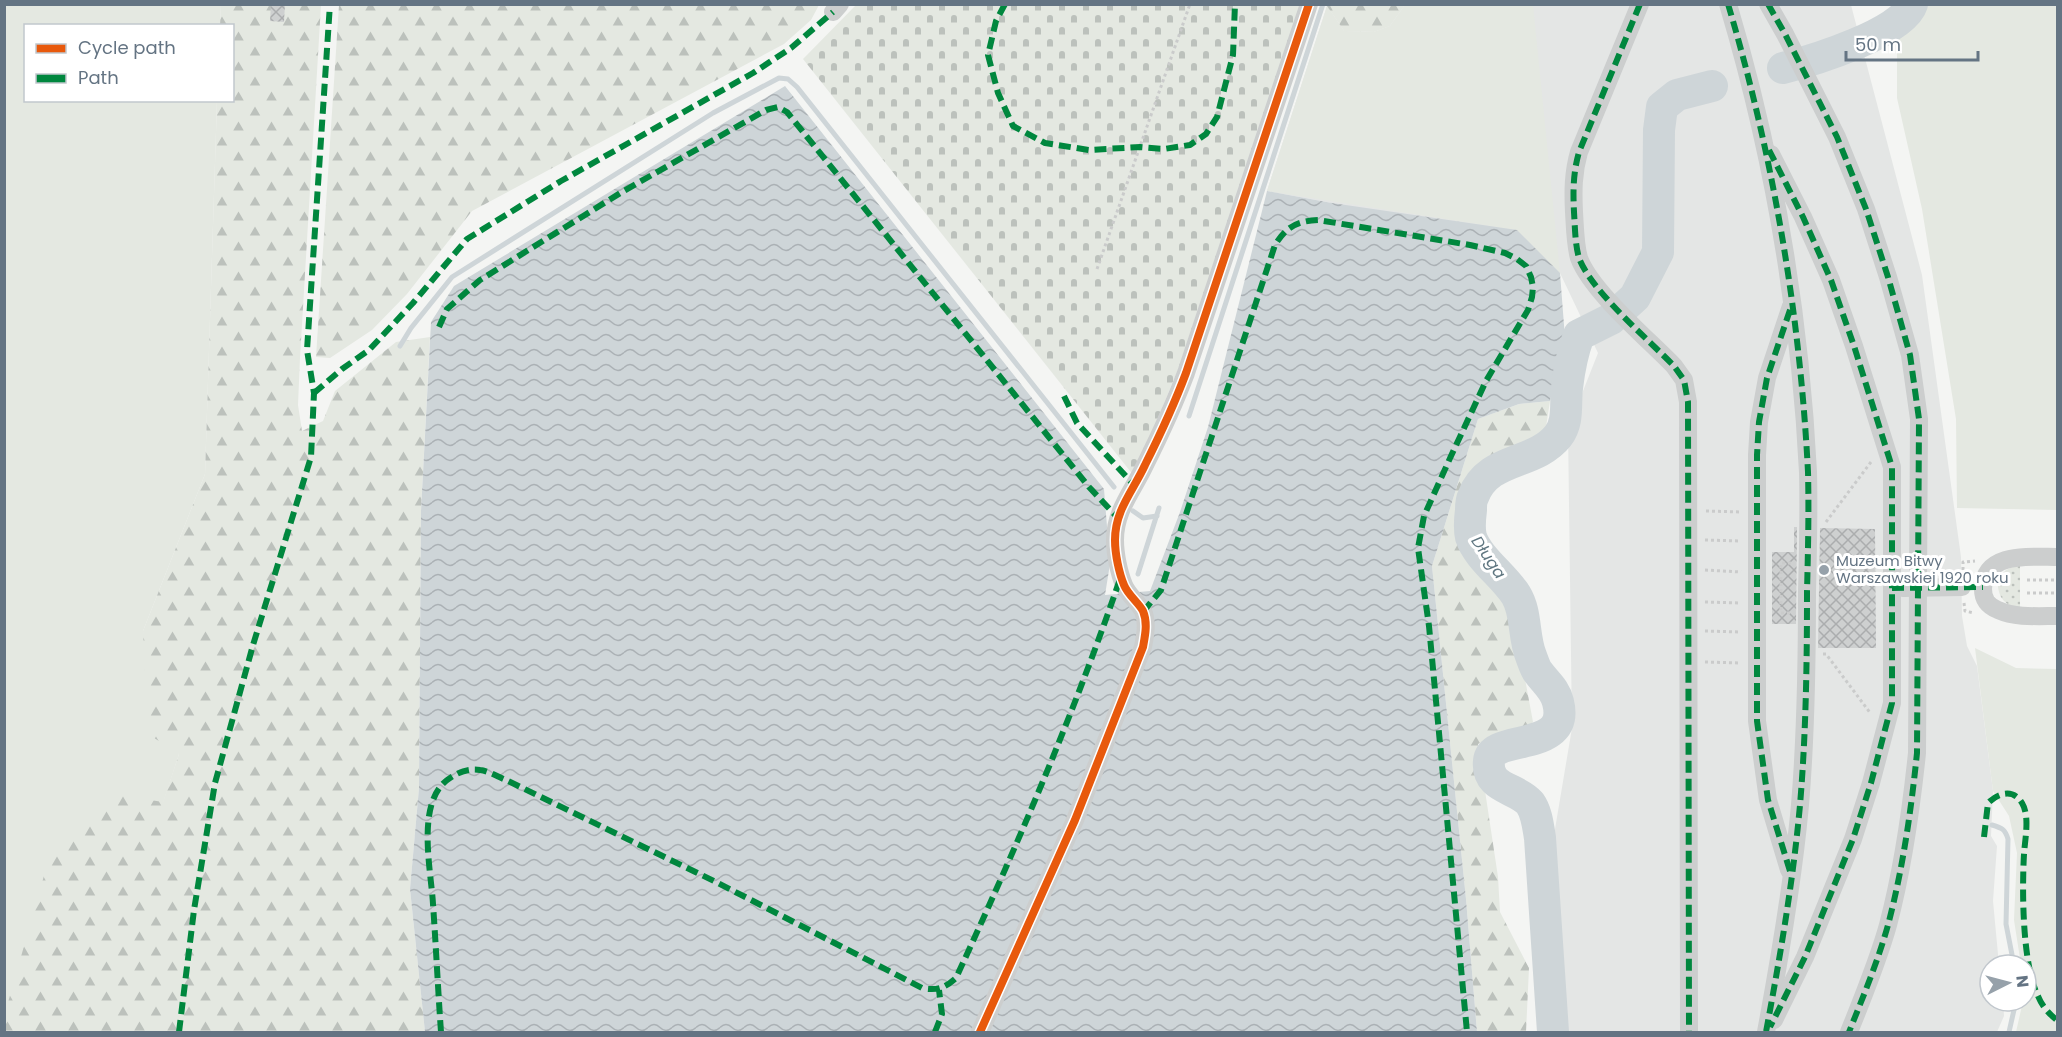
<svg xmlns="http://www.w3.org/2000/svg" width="2062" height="1037" viewBox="0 0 2062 1037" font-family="Poppins,sans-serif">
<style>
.built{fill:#e4e6e5}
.grass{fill:#e4e8e1}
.forest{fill:url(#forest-firs)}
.cemetery{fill:url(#cemetery-stones)}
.garden{fill:url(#garden-dots)}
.water{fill:url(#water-waves)}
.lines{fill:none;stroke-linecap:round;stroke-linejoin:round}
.stream{stroke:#ced5d8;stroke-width:5}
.river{stroke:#ced5d8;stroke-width:32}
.building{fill:url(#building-cross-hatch)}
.path{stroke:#cacbcb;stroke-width:3;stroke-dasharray:3 3;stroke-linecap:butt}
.minor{stroke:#cccece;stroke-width:18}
.minor-bridge{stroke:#cccece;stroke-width:18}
.quiet{stroke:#00873e;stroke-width:6;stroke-dasharray:12 6;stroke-linecap:butt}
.cycleway-casing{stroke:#fff;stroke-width:11}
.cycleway{stroke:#e8590c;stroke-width:8}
.poi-dot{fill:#96a1aa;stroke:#fff;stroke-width:2}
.labels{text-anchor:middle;stroke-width:6;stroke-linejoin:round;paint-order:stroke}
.poi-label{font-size:15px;fill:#647483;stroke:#fff;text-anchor:start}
.water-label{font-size:16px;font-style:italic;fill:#5f7680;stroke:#fff}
</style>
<defs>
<pattern id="forest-firs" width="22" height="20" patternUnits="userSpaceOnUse" patternTransform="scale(1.5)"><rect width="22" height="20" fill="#e4e8e1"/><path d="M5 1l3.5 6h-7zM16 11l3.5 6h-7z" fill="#bcc1bc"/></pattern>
<pattern id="cemetery-stones" width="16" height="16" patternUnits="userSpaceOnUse" patternTransform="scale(1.5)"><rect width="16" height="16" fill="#e4e8e1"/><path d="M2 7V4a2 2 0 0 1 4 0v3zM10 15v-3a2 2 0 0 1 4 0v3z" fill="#bcc1bc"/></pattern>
<pattern id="garden-dots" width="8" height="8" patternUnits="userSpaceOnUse" patternTransform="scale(1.5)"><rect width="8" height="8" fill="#e4e8e1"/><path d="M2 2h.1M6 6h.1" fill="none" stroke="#bcc1bc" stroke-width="1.8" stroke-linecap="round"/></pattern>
<pattern id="water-waves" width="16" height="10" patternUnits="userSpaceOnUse" patternTransform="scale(1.5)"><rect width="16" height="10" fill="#ced5d8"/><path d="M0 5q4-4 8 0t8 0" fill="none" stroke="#abb1b5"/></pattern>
<pattern id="building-cross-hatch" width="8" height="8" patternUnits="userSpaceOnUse" patternTransform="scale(1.5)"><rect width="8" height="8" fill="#ced0d0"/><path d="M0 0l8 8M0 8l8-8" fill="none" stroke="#abadae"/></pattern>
</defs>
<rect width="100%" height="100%" fill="#f4f5f3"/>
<path class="built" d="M1405,5H1851L1922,275L1961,557L1962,616L1967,646L1977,666L1993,791L1991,836L1997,846L1993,901L1999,965H1990V1001H2003L2004,1016L1997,1032H1567L1554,835L1572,728L1568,429L1598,353L1560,273L1332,203L1267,191L1327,6L1344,31L1374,32L1390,26Z"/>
<g class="grass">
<path d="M5,5H221L220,25L26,26V100L217,101L205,474L143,631L179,754L163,803L5,1013Z"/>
<path d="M1405,5H1533L1560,273L1516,230L1267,191L1327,6L1344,31L1374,32L1390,26Z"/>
<path d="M1923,5H2057V510L1957,508L1956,419L1922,209L1897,98V34L1919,19Z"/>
<path d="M1975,648L2016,668L2057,669V1032H2016L2023,1001H2026V965H2021L2014,920L2017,853L2009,816L1993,791Z"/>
</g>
<g class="forest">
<path d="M221,5H321L300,358L298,405L302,431L323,421L335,391L396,342L430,337L421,511L419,788L410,889L425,1032H5V1013L49,858L118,795L163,802L179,754L148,734L143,631L205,474L217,101L232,100V26L220,25Z"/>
<path d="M339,5V4L819,5L811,20L784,44L472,211L407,294L372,330L330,358L316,357Z"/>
<path d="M1327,5V4L1405,5L1390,26L1374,32L1344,31L1327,6Z"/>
<path d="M1550,401L1546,427L1528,448L1495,455L1467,483L1456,526L1469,559L1512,609L1533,722L1520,733L1496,735L1478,744L1498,877L1500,912L1529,968L1526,1032H1477L1466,899L1432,566L1478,419L1519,404Z"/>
</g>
<path class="cemetery" d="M856,5H1298L1300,7L1179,367L1134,476L803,59Z"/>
<path class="garden" d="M2020,565V609C2007,605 2000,601 1998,587C1999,572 2007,568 2020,565Z"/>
<path class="water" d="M785,86L1104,489L1110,564L1105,595L1150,591L1180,512L1208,427L1267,191L1332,203L1517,230L1560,273L1565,338L1550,401L1519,404L1478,419L1432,566L1466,899L1477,1032H425L410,889L419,788L421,511L431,322L454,286Z"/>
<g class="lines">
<g class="stream">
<path d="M400,346L411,328L452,277L713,113L779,78L788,79L797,87L1114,487"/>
<path d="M1189,416L1323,4"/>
<path d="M1133,511L1143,518L1157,516"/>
<path d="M1138,574L1159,508"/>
<path d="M1992,825C2002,828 2005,829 2008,839L2006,924L2014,965"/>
<path d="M2009,1032L2016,1001"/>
</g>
<g class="river">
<path d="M1783,68C1811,61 1903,33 1912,4"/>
<path d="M1553,1032L1540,838C1538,826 1537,813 1530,803C1516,787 1486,789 1489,761C1491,733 1571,754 1558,702C1555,689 1546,683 1538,672C1535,668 1533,661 1531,656C1523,636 1527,613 1516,595C1504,576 1478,558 1471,537C1469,529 1470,518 1471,510C1471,506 1471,501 1473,497C1488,456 1534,466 1558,436C1569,422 1565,404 1567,388C1569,370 1573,351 1579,335L1611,319L1635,297L1658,252L1659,130L1662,107L1677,95L1712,86"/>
</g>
</g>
<g class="building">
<path d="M271,4H285L284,22L270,21Z"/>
<path d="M1794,527H1797L1796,624H1772V552H1794Z"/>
<path d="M1820,528L1875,529L1876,648H1818Z"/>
</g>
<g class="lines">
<g class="path">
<path d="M1097,269L1190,4"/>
<path d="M1706,511L1741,512"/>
<path d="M1826,522L1871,462"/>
<path d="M1705,540L1741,541"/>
<path d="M1705,570L1741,572"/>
<path d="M1963,570V562L1975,561"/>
<path d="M2027,580H2058"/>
<path d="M2027,593H2058"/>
<path d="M1705,602L1741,603"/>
<path d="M1964,603L1965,611L1974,613"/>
<path d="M1790,613H1781V563H1791"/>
<path d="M1705,631L1740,632"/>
<path d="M1823,654H1826L1871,714"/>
<path d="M1705,662L1740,663"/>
</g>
<g class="minor">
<path d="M1640,4L1579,152C1573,173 1573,191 1574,212C1575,227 1575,244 1579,258C1591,291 1649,340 1674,366L1684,380L1688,402L1689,1032"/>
<path d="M1728,4C1773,155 1800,314 1808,472C1809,511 1808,552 1807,592C1807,663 1806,734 1800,805C1793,882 1780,957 1766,1032"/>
<path d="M1768,4L1785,34L1837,137L1866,209L1888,277L1910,355L1919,419L1917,753C1911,811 1903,868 1888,925C1878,961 1863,997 1849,1032"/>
<path d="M833,12L840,4"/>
<path d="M1771,154L1803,217L1831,280L1854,346L1892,467V703L1871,783L1853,839L1805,957L1774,1020"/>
<path d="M2058,557C2030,557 1984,551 1983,589C1983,600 1988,606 1998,610C2016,618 2038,616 2058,616"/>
<path d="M1789,870L1768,800L1757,721V455L1759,422L1767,378L1791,306"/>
<path d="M980,1032L1075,820L1143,647C1145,636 1148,623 1143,611C1138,602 1128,595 1124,585C1119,573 1115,554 1115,540C1115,510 1133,491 1145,465C1160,435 1174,405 1186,373L1309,4"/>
</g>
<path class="minor-bridge" d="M1903,588L1962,587"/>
<g class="quiet">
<path d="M1005,4L996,21L988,55L998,93L1013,126L1045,143L1089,150L1140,147L1164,149L1190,145L1206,134L1217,117L1233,55L1235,4"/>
<path d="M1640,4L1579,152C1573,173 1573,191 1574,212C1575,227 1575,244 1579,258C1591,291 1649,340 1674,366L1684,380L1688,402L1689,1032"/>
<path d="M1728,4C1773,155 1800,314 1808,472C1809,511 1808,552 1807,592C1807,663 1806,734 1800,805C1793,882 1780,957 1766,1032"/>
<path d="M1768,4L1785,34L1837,137L1866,209L1888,277L1910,355L1919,419L1917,753C1911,811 1903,868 1888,925C1878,961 1863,997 1849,1032"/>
<path d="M1769,150L1803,217L1831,280L1854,346L1892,467V703L1871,783L1853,839L1805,957L1770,1027"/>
<path d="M439,327L447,309L480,280L622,192L766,110L778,107L787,112L1089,487L1118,518"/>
<path d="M314,393L342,369L369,350L413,303L467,239L561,181L753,73L791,48L833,12"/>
<path d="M1064,396L1077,423L1134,485"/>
<path d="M1892,588L1983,587"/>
<path d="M1143,612L1161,590L1275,245C1286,227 1297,221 1318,220L1470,245L1505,253L1517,259L1526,266L1531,277L1533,287L1532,297L1528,310L1486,381L1451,456L1424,516L1418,548L1429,626L1467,1032"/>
<path d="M1984,837L1988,803C1998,793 2013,788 2022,803C2030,816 2025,839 2024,854C2022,889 2022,964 2038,996C2042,1006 2049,1014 2058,1021"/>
<path d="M1790,871L1768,800L1757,721V455L1759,422L1767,378L1791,307"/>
<path d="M179,1032L194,910L215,783L253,645L311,457L314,393L307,350L330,4"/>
<path d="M441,1032C438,990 436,947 433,904C431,869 415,800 450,778C459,772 469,768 480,770C489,771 498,777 506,780L718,883L922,988C937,991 945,988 956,978C1017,846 1074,714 1121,576"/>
<path d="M935,1032L942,1014L939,990"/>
</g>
<defs>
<path id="cycleway" d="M980,1032L1075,820L1143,647C1145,636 1148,623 1143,611C1138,602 1128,595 1124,585C1119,573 1115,554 1115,540C1115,510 1133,491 1145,465C1160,435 1174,405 1186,373L1309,4"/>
</defs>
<use href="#cycleway" class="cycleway-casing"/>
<use href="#cycleway" class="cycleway"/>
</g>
<circle class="poi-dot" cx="1824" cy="570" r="6"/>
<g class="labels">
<g class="poi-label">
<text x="1836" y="566">Muzeum Bitwy<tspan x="1836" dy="17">Warszawskiej 1920 roku</tspan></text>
</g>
<g class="water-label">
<text transform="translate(1489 557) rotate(56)" y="6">Długa</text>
</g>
</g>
<rect width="2062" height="1037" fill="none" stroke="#647483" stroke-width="12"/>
<rect x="24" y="24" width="210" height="78" fill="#ffffff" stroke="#c1c7cd" stroke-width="1.5"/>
<rect x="36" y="44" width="30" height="9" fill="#e8590c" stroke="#c1c7cd" stroke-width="1.5"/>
<text x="78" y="54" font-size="18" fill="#647483">Cycle path</text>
<rect x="36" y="74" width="30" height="9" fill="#00873e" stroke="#c1c7cd" stroke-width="1.5"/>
<text x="78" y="84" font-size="18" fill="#647483">Path</text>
<g transform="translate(2008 983) rotate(84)"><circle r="28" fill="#ffffff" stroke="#c1c7cd" stroke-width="1.5"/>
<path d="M0-4.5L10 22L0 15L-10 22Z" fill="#96a1aa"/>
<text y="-9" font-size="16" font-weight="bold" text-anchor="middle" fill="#647483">N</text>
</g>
<path d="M1846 51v9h132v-9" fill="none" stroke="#647483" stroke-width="3"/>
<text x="1855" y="51" font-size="18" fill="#647483" stroke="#ffffff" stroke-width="4.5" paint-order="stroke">50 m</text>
</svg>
